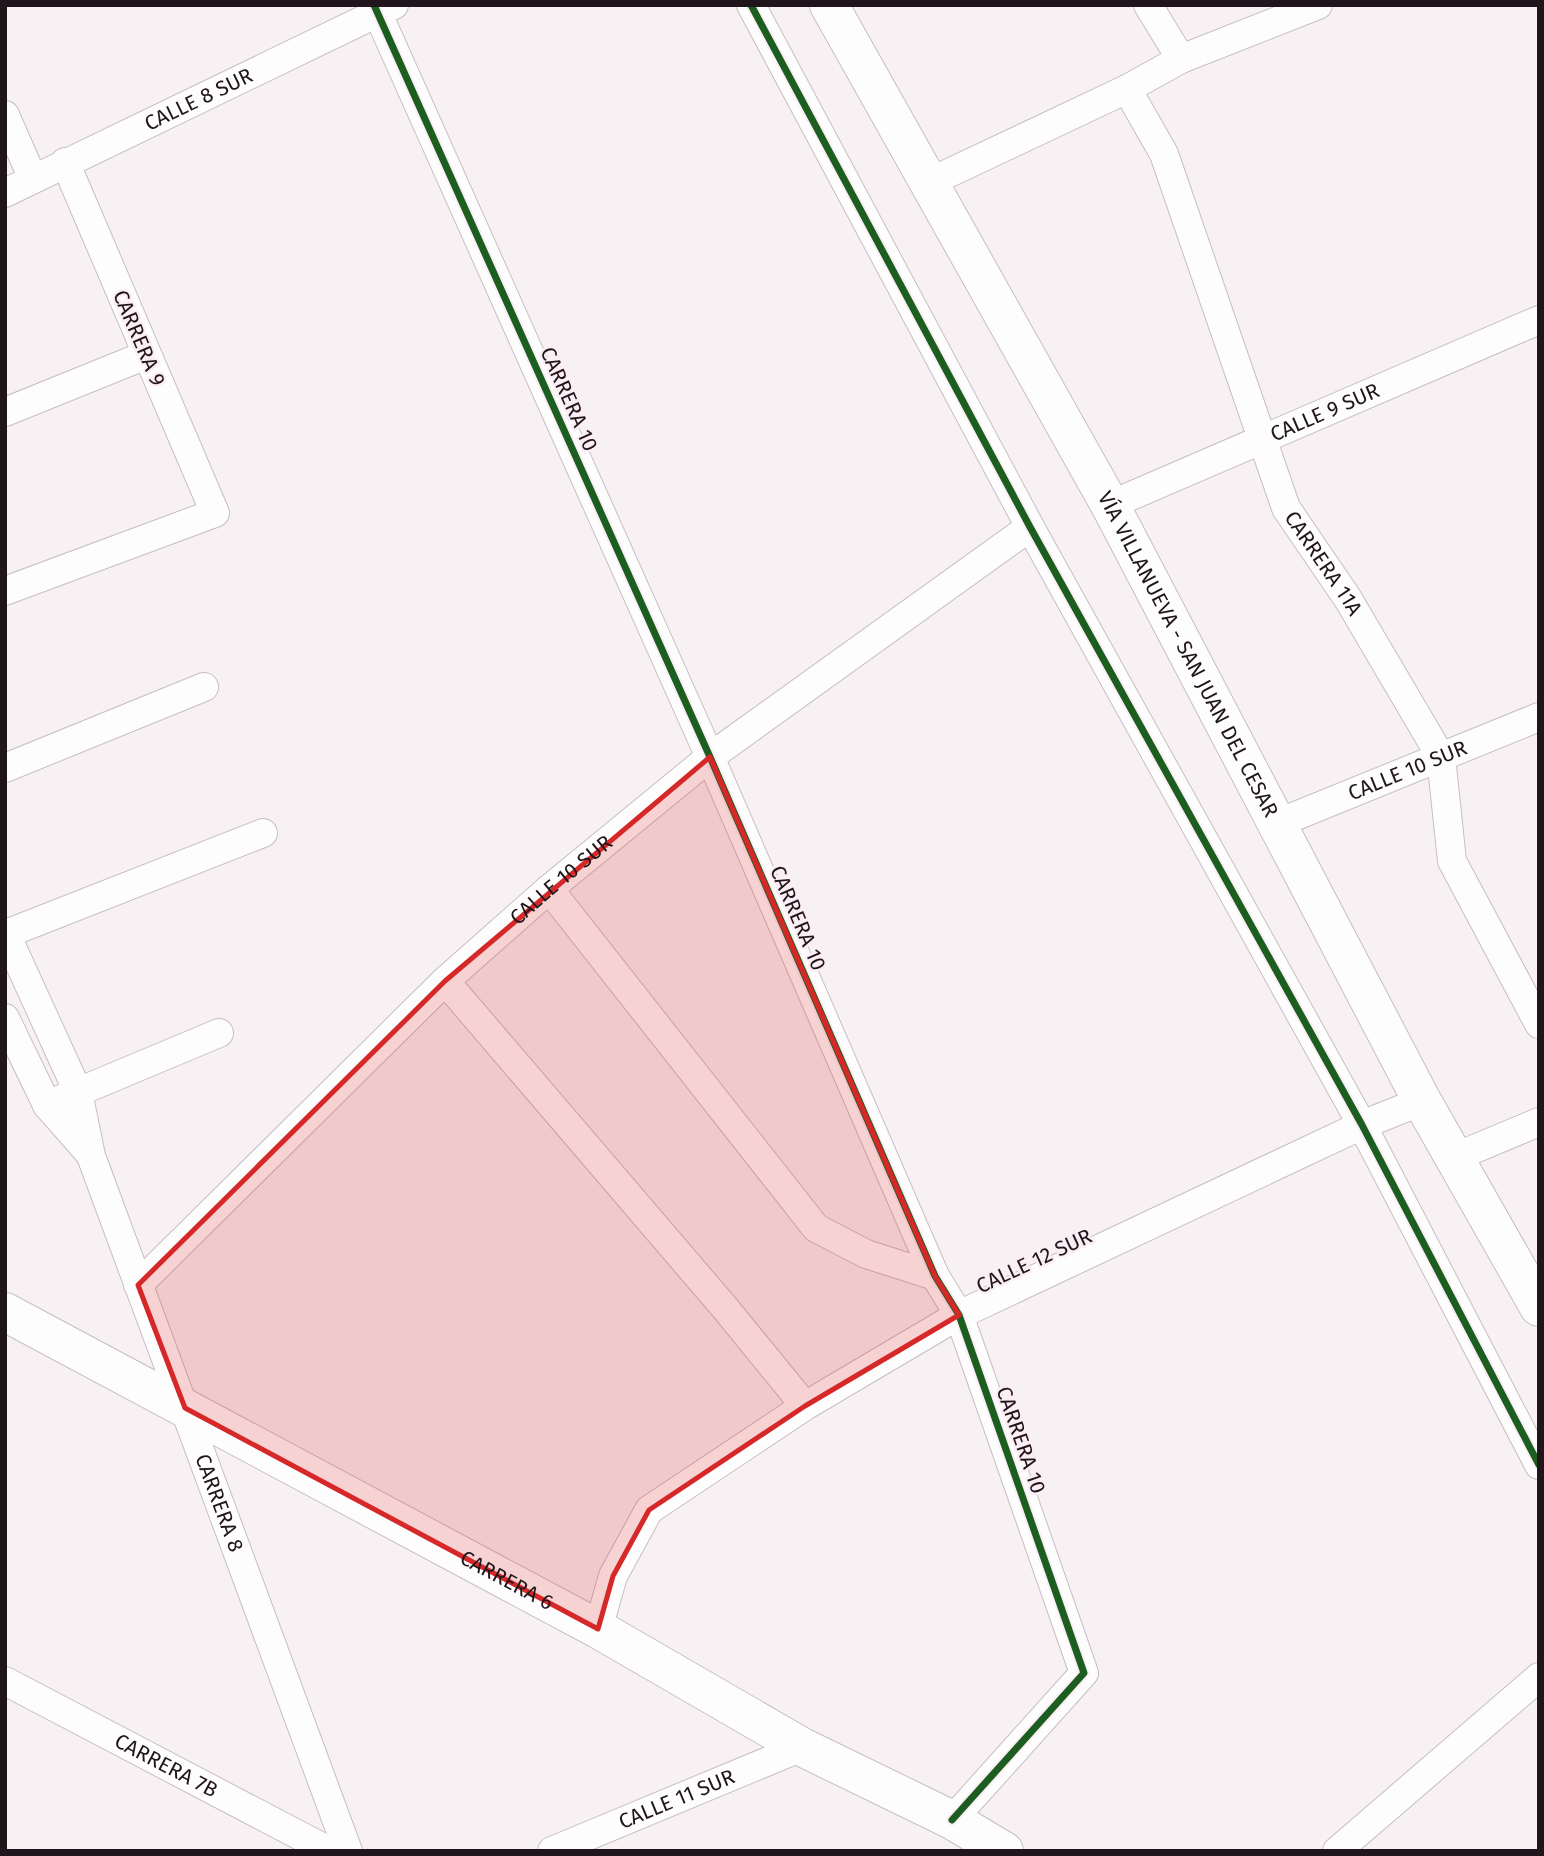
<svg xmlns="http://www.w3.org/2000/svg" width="1544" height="1856" viewBox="0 0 1544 1856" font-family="'Fira Sans',sans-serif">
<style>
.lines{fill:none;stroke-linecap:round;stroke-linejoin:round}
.street-casing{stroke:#c7bec2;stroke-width:30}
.secondary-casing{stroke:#c7bec2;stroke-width:40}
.primary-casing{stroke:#c7bec2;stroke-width:40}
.street{stroke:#fefdfd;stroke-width:28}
.secondary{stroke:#fefdfd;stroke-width:38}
.primary{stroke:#fefdfd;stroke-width:38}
.cycleway-casing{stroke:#fbeef4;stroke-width:11}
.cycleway{stroke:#1b5e20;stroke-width:7}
.marked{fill:#d62828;fill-opacity:0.2;stroke:#d62828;stroke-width:5;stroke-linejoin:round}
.labels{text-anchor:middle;stroke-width:5;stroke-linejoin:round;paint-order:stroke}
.street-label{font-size:21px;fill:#20151a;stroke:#fbeef4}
</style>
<rect width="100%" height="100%" fill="#f8f1f4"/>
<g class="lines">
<defs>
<g id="street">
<path d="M374,5L710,757L935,1276L959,1315L1084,1673L952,1820"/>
<path d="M751,5L1030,527L1362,1125L1539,1465"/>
<path d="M1148,5L1181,59"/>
<path id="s1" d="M1127,89L1164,154L1286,508L1348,599L1441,757L1452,861L1539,1024"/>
<path d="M5,115L33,179"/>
<path d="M930,182L1127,89L1181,59L1318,5"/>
<path id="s2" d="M5,193L394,5"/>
<path d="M5,412L146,355"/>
<path id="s3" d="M1110,505L1539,320"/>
<path d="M5,591L215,513L65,162"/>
<path d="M5,768L204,687"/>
<path id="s4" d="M1276,824L1539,717"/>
<path d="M549,889L816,1228L866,1254L935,1276"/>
<path id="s5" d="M5,932L78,1092L91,1156L348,1851"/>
<path d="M6,934L263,833"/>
<path d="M445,981L725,1308L805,1406"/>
<path d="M5,1018L47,1105L90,1154"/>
<path d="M47,1105L219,1033"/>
<path d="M1453,1158L1539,1122"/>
<path id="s6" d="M138,1285L445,981L549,889L710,757L1030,527"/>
<path d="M598,1629L613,1576L649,1510L805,1406L959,1315L1362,1125L1422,1101"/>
<path id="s7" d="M5,1681L329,1851"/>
<path id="s8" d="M552,1851L802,1747"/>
<path d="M1337,1851L1539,1677"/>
</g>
<g id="secondary">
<path id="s9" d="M5,1312L598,1629L802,1747L952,1820L1004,1851"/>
</g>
<g id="primary">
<path id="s10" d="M829,5L1110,505L1422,1101L1539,1307"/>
</g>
</defs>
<use href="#street" class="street-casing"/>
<use href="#secondary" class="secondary-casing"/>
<use href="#primary" class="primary-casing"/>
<use href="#street" class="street"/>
<use href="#secondary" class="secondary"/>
<use href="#primary" class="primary"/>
<defs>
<g id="cycleway">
<path d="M374,5L710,757L935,1276L959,1315L1084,1673L952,1820"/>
<path d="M751,5L1030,527L1362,1125L1539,1465"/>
</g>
</defs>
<use href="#cycleway" class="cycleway-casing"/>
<use href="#cycleway" class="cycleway"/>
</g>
<path class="marked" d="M710,757L935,1276L959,1315L805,1406L649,1510L613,1576L598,1629L185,1408L138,1285L445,981Z"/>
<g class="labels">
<g class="street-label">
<text dy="7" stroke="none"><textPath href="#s2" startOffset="215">CALLE 8 SUR</textPath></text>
<text transform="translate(139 338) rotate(67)" y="7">CARRERA 9</text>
<text transform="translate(569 399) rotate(66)" y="7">CARRERA 10</text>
<text dy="7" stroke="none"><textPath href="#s3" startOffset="234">CALLE 9 SUR</textPath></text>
<text dy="7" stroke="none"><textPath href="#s1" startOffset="516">CARRERA 11A</textPath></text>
<text dy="7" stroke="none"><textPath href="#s10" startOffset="742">VÍA VILLANUEVA - SAN JUAN DEL CESAR</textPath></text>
<text dy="7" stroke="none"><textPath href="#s4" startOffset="142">CALLE 10 SUR</textPath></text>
<text dy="7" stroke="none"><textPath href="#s6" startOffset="586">CALLE 10 SUR</textPath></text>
<text transform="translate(798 918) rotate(67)" y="7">CARRERA 10</text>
<text transform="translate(1034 1261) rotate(-25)" y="7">CALLE 12 SUR</text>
<text transform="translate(1021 1440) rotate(71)" y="7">CARRERA 10</text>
<text dy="7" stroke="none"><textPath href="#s5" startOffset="611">CARRERA 8</textPath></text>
<text dy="7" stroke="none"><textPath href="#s9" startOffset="569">CARRERA 6</textPath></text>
<text dy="7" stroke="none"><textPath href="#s7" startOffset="182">CARRERA 7B</textPath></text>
<text dy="7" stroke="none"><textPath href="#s8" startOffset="135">CALLE 11 SUR</textPath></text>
</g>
</g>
<rect width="1544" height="1856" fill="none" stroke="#20151a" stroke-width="14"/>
</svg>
